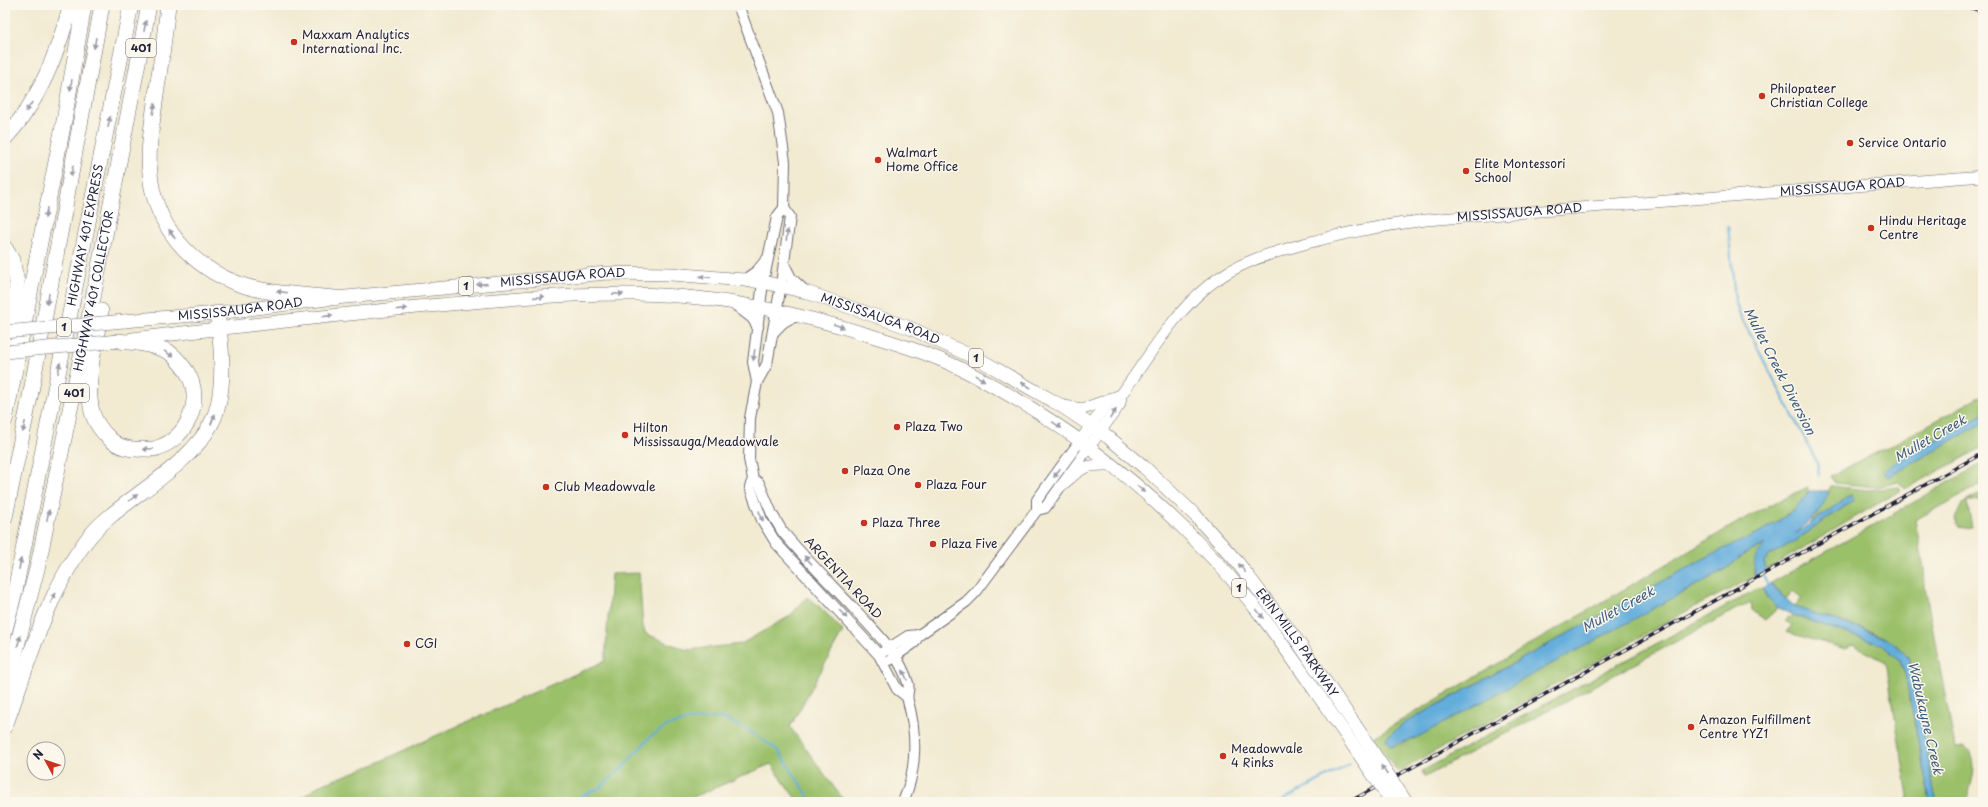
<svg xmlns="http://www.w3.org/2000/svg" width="1988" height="807" viewBox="0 0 1988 807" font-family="'Playpen Sans',sans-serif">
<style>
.green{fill:#9bc06a;stroke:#5e7152}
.water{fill:#63addb;stroke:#42688b}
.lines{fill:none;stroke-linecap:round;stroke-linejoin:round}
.stream{stroke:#63addb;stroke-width:2}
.tertiary-casing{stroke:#6b6870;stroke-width:12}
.secondary-casing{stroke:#6b6870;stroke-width:12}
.primary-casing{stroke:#6b6870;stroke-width:14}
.motorway-casing{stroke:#6b6870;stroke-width:16}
.tertiary{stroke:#fff;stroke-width:10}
.secondary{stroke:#fff;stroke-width:11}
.primary{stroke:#fff;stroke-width:13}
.motorway{stroke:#fff;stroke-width:15}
.rail-casing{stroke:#22223b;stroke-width:3.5}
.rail{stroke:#fbf7ec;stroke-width:2;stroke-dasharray:6;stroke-linecap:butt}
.primary-bridge-casing{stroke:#6b6870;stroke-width:14;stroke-linecap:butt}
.primary-bridge{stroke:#fff;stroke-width:13}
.oneway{fill:#9c9ca7}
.poi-dot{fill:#c8321e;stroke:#fbf7ec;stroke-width:1.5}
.labels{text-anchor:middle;stroke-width:3;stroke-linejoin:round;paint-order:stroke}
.shield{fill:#fbf7ec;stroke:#636270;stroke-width:1}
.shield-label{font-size:11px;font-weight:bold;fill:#22223b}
.poi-label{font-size:12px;fill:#22223b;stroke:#fbf7ec;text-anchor:start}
.street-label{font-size:12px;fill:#22223b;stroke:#fbf7ec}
.water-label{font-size:13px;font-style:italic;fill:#3c5a7b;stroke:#fbf7ec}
</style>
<rect width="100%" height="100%" fill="#fbf7ec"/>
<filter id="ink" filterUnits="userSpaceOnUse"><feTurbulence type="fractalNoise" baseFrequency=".025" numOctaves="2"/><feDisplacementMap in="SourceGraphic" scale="8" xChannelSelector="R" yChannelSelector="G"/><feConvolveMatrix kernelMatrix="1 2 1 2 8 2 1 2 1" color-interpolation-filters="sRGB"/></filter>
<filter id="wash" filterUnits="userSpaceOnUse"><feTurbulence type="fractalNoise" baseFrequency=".012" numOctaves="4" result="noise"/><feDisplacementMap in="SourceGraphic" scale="16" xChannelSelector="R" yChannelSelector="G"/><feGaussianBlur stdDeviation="0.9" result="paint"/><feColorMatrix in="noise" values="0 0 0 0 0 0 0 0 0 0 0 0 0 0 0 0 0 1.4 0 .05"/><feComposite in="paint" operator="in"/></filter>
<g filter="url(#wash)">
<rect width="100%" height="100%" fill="#f2ead1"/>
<g class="green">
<path d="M1983,395V414L1900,459L1888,477L1983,423V447L1905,489L1899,482L1876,487L1835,483L1830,476L1886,448Z"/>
<path d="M1983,463V483L1915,520L1924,568L1925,588L1955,748L1964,747L1971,752C1978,770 1970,784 1967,802H1936L1913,675C1912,670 1911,663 1908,658C1894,630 1823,619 1795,607L1802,598L1793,591L1786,599L1771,583Z"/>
<path d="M1831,486L1868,490L1899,487L1901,490L1766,570L1764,562L1770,555L1795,541L1854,500L1851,495L1809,524L1816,515Z"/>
<path d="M1808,487C1810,506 1752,538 1735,545C1726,549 1716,552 1707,557L1403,724L1387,738L1391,747L1404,743L1726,569L1743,555L1767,544L1754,569L1756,576L1683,613L1398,772L1373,737L1747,517Z"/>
<path d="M1983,492V499L1967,502L1972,527L1964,528L1958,527L1955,519L1962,504Z"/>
<path d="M639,573L643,627L646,634L687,650L741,644L790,616L807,597L818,605L843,631L790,727L845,802H798L771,764L682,802H296L318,786L375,764L417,744L605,661L611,574Z"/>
<path d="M1763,588L1768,598L1778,608L1765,620L1752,610L1751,602L1742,606L1425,777L1422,771L1757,589Z"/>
<path d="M1793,615L1882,645L1900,660L1905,674L1930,802H1909L1886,662L1853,645L1846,649L1786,632L1792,625L1785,621L1788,617L1791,618Z"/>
</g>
<g class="water">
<path d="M1983,414V423L1888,477L1884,471L1900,459Z"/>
<path d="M1809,491H1829C1820,516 1811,517 1795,534L1851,495L1854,500L1795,541L1770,555L1764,562L1766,570L1756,576C1751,560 1757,554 1766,544L1743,555L1726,569L1414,739L1398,743L1391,747L1386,738L1403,724L1707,557C1742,539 1787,526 1809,491Z"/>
<path d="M1771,583L1776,590L1795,607L1862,629L1892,641L1908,657L1913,675L1936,802H1930L1905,674L1900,660L1882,645L1793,615L1777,607L1768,598L1763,588Z"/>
</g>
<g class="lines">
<g class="stream">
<path d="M1728,226L1735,300L1740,315L1817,462L1819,475"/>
<path d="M1761,571L1769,587"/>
<path d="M569,802L601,787L624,766L650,737L667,726L689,720L722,718L746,729L778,750L812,802"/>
<path d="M1279,802L1350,764"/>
</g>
</g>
</g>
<g filter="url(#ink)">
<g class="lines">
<defs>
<g id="tertiary">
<path d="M738,5L778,113L785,162L784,208L777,217L763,282L753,362L757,382"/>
<path d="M784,208L790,217L781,285L767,364L757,382L750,418L749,459L753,479L750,487L762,520L776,543L879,655L897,689L906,696"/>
<path d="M784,264L791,278L806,292"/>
<path d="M744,280L757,271L766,260"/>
<path d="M734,304L752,318L758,327"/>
<path d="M773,333C781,324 786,318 799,316"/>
<path d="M753,479L759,483L772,514L782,531C806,560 833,586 859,614C878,635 900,655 908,683C910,689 906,694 908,701C917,734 917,770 903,802"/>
<path d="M1037,510V500L1080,441"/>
<path d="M883,652L908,636L919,635"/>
<path d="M890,660L914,643L919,635L966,602L976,592L1037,510L1045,508L1089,447"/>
</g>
<g id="secondary">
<path d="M1064,406L1083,409L1121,395"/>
<path d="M1080,441L1111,398"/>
<path id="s1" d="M1089,447L1120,404L1121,395C1148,358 1172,315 1208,286C1237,262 1272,253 1307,243C1347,232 1386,225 1426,220L1983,176"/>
<path d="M1061,486C1082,468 1082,464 1111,465"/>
</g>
<g id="primary">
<path id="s2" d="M124,321L217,313L335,298L607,273L671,274L744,280L763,282L806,292L910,328L982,361L1060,405L1108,437L1144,467L1196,516L1238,563L1298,642L1355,725"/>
<path d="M132,339C224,328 315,317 407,308C482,301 559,293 635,294C716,295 795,312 872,336C908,347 942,358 975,376C1061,421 1139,481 1206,551C1259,605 1300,670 1344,732"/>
</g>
<g id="motorway">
<path d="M168,5C165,35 161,65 156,95C153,121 147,147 150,173C154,225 191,267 239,284C266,294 306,295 335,298"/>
<path d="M5,138C40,101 57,53 71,5"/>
<path d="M5,248L12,260L17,282L6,366"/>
<path d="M101,311C96,342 86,375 91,407C93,420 101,431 111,440C119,447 131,450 142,449C147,449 153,450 157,448C188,438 204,400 187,372C182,365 176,357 169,352C153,344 136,343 118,341"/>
<path d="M5,420L64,121L84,5"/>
<path d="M5,517L30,397L102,5"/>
<path id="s3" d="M5,629L15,591L131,5"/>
<path id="s4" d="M5,692L38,565L93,298L149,5"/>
<path d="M5,726C28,664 46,595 86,541C101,521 123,506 143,491C167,473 197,451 211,424C227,394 222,346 217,313"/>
</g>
</defs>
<use href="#tertiary" class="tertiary-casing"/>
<use href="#secondary" class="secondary-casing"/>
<use href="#primary" class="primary-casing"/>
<use href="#motorway" class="motorway-casing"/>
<use href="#tertiary" class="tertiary"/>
<use href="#secondary" class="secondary"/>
<use href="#primary" class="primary"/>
<use href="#motorway" class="motorway"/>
<defs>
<g id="rail">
<path d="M1965,5L1983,12"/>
<path d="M1349,802L1983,453"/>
</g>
</defs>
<use href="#rail" class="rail-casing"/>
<use href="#rail" class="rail"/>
<defs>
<g id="primary-bridge">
<path d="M5,332L124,321"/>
<path d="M5,352L118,341"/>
<path d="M1355,725L1406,802"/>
<path d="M1344,732L1392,802"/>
</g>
</defs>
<use href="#primary-bridge" class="primary-bridge-casing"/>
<use href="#primary-bridge" class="primary-bridge"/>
</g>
<defs><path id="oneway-solid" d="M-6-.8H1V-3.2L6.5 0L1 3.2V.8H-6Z"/></defs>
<g class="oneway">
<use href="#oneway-solid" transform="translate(145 26) rotate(-79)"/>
<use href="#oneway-solid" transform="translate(95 43) rotate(100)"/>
<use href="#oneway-solid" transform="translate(71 85) rotate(100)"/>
<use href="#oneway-solid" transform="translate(29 107) rotate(123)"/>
<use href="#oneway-solid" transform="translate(154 109) rotate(-81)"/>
<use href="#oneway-solid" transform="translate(109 122) rotate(-79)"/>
<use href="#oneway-solid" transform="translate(72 171) rotate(100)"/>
<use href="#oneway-solid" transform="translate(46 213) rotate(101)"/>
<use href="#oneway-solid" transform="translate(172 234) rotate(-123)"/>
<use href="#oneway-solid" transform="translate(787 235) rotate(-83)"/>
<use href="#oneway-solid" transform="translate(705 277) rotate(-176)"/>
<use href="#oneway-solid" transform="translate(482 284) rotate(175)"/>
<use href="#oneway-solid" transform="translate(282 292) rotate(-173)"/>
<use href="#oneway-solid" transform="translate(618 294) rotate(-1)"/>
<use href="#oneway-solid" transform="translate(539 297) rotate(-4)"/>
<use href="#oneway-solid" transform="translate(48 299) rotate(101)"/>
<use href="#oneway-solid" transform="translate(402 309) rotate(-6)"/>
<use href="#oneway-solid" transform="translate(328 316) rotate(-6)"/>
<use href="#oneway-solid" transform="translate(839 326) rotate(17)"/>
<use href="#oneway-solid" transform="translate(169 354) rotate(32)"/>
<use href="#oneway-solid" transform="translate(754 355) rotate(98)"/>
<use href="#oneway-solid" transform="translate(59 368) rotate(-79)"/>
<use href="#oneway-solid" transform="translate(980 378) rotate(29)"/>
<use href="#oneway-solid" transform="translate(1026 385) rotate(-150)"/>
<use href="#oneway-solid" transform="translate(1113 414) rotate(-56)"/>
<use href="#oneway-solid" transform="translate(213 419) rotate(-69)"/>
<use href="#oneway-solid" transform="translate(1057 425) rotate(34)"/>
<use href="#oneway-solid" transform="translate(24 427) rotate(102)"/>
<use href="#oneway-solid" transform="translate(148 449) rotate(177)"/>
<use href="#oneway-solid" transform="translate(1057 473) rotate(125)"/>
<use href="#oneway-solid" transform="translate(1141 489) rotate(39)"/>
<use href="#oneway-solid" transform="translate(133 498) rotate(-37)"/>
<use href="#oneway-solid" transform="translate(48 515) rotate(-78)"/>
<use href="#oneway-solid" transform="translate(761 516) rotate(68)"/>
<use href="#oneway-solid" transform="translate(808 560) rotate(-133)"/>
<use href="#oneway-solid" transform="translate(20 564) rotate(-79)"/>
<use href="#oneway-solid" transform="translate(1242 568) rotate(-129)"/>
<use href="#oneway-solid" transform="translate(53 598) rotate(-67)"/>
<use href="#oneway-solid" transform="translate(843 614) rotate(46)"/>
<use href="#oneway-solid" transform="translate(1260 614) rotate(51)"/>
<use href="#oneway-solid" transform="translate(19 641) rotate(-74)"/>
<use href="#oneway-solid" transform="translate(905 675) rotate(-114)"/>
<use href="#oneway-solid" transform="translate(1384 770) rotate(-124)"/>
</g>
</g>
<g class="poi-dot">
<circle cx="294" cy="42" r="4"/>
<circle cx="1762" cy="96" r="4"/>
<circle cx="1850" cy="143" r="4"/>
<circle cx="878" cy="160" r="4"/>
<circle cx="1466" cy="171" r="4"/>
<circle cx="1871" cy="228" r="4"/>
<circle cx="897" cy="427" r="4"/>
<circle cx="625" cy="435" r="4"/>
<circle cx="845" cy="471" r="4"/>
<circle cx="918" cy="485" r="4"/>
<circle cx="546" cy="487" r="4"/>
<circle cx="864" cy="523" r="4"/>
<circle cx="933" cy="544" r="4"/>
<circle cx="407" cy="644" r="4"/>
<circle cx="1691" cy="727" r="4"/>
<circle cx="1223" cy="756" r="4"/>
</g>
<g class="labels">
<g class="shield">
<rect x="126" y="39" width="30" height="18" rx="3"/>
<rect x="459" y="277" width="14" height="18" rx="3"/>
<rect x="57" y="318" width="14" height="18" rx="3"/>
<rect x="969" y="349" width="14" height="18" rx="3"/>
<rect x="59" y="384" width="30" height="18" rx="3"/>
<rect x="1232" y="579" width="14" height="18" rx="3"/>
</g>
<g class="shield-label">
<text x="141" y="52">401</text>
<text x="466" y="290">1</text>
<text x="64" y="331">1</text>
<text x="976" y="362">1</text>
<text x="74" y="397">401</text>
<text x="1239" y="592">1</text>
</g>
<g class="poi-label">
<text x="302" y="39">Maxxam Analytics<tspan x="302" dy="14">International Inc.</tspan></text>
<text x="1770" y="93">Philopateer<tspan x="1770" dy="14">Christian College</tspan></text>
<text x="1858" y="147">Service Ontario</text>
<text x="886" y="157">Walmart<tspan x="886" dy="14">Home Office</tspan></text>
<text x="1474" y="168">Elite Montessori<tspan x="1474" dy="14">School</tspan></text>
<text x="1879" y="225">Hindu Heritage<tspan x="1879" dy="14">Centre</tspan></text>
<text x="905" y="431">Plaza Two</text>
<text x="633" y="432">Hilton<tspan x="633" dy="14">Mississauga/Meadowvale</tspan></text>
<text x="853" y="475">Plaza One</text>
<text x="926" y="489">Plaza Four</text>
<text x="554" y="491">Club Meadowvale</text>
<text x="872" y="527">Plaza Three</text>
<text x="941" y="548">Plaza Five</text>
<text x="415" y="648">CGI</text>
<text x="1699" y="724">Amazon Fulfillment<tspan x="1699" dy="14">Centre YYZ1</tspan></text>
<text x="1231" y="753">Meadowvale<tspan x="1231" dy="14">4 Rinks</tspan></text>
</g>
<g class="street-label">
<text dy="4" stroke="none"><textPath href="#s1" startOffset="850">MISSISSAUGA ROAD</textPath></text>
<text dy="4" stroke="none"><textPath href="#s1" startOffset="526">MISSISSAUGA ROAD</textPath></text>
<text dy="4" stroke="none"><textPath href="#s3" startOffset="402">HIGHWAY 401 EXPRESS</textPath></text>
<text dy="4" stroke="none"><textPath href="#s2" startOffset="441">MISSISSAUGA ROAD</textPath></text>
<text dy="4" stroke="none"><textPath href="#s4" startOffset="411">HIGHWAY 401 COLLECTOR</textPath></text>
<text dy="4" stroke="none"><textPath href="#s2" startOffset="117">MISSISSAUGA ROAD</textPath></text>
<text dy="4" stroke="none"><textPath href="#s2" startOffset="765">MISSISSAUGA ROAD</textPath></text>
<text transform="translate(843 578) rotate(47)" y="4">ARGENTIA ROAD</text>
<text dy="4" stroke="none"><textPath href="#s2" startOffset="1303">ERIN MILLS PARKWAY</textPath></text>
</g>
<g class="water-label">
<text transform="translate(1780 371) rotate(63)" y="5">Mullet Creek Diversion</text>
<text transform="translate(1930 438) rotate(-30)" y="5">Mullet Creek</text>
<text transform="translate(1618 609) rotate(-29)" y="5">Mullet Creek</text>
<text transform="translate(1926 718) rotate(77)" y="5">Wabukayne Creek</text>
</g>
</g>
<rect width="1988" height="807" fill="none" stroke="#fbf7ec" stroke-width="20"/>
<g transform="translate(46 761) rotate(310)"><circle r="19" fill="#fbf7ec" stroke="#a4a2a5"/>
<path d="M0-3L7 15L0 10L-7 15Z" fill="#c8321e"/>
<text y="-6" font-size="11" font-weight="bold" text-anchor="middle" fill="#22223b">N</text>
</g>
</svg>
